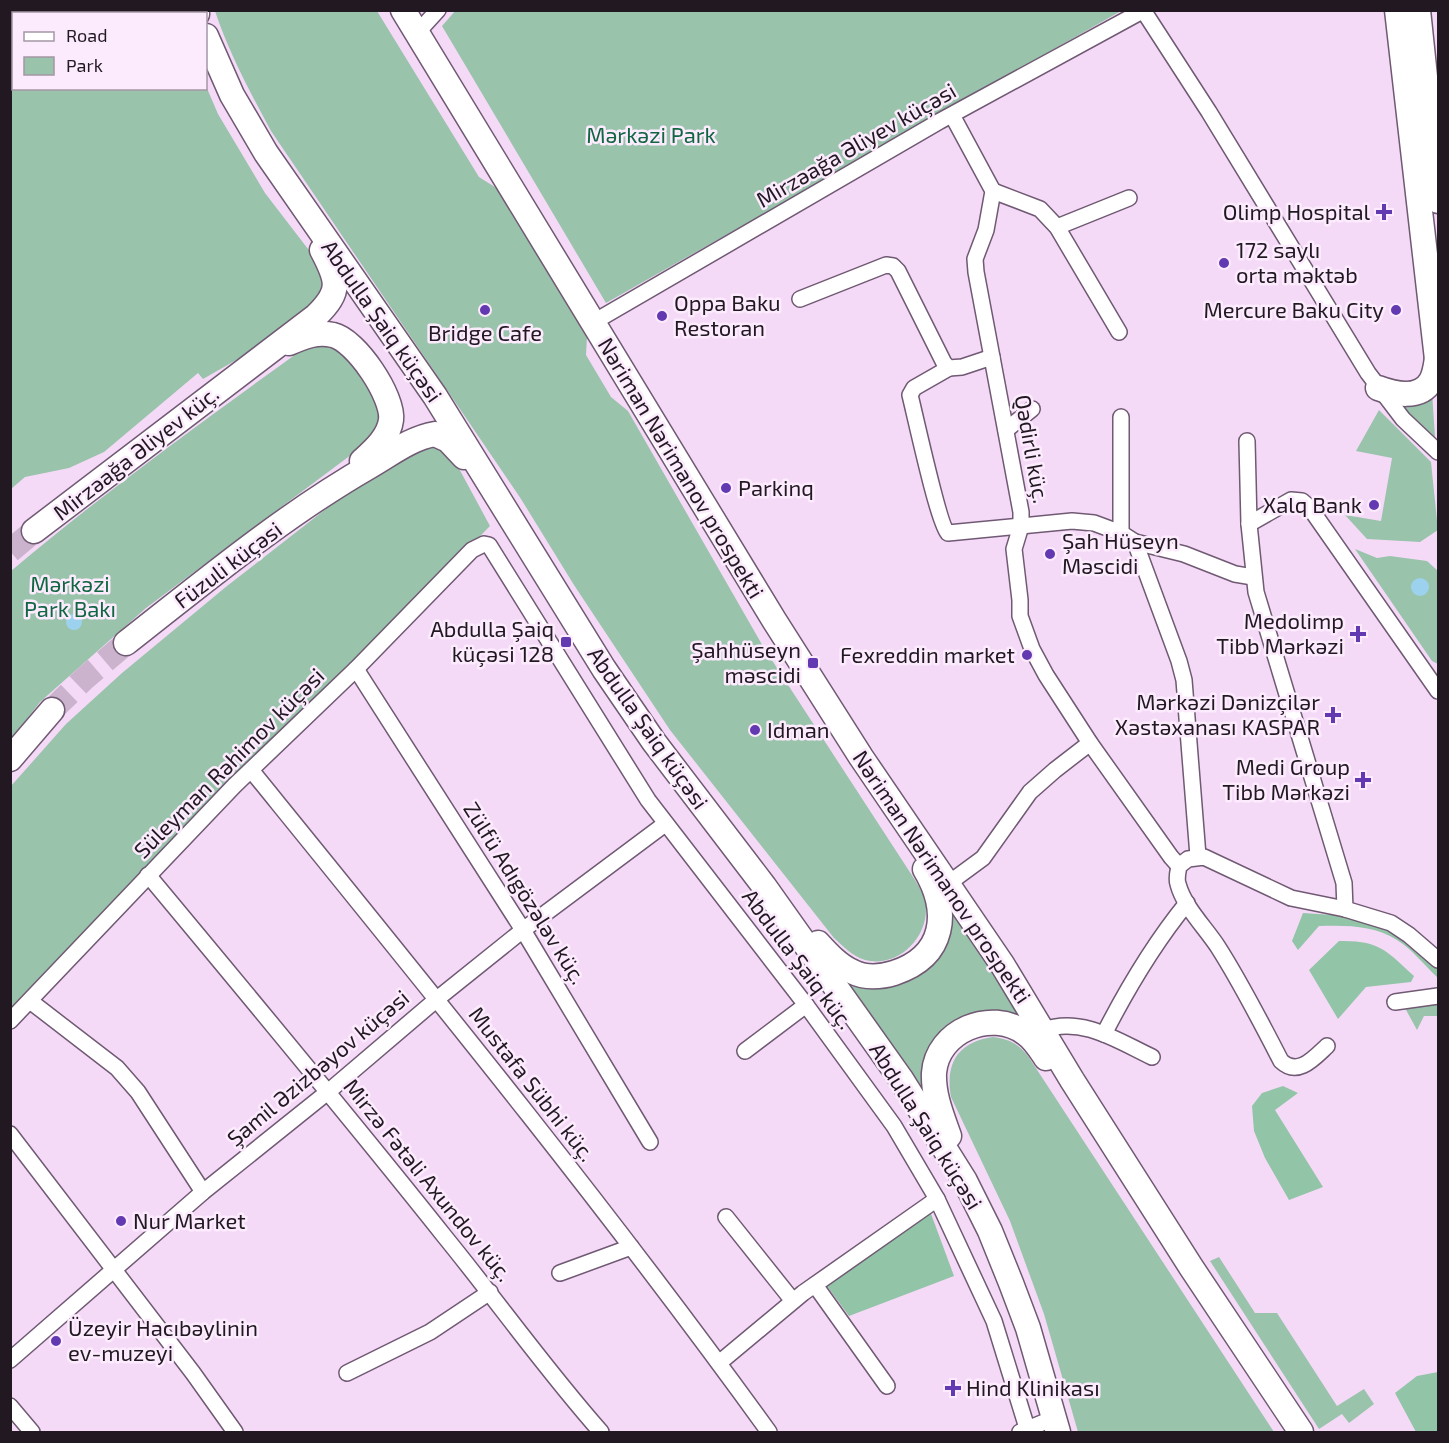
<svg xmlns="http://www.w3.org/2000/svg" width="1449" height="1443" viewBox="0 0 1449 1443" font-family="'Exo 2',sans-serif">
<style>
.green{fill:#99c3ab}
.forest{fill:#92c4a7}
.water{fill:#9dd2ee}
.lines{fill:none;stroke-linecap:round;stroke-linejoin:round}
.primary-tunnel{stroke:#cbb3cd;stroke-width:24;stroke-dasharray:24 12;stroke-linecap:butt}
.street-casing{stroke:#705973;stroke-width:18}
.primary-casing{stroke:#705973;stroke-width:27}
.street{stroke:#fff;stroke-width:15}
.primary{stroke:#fff;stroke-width:24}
.poi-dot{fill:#6239b1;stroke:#fcebfd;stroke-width:2}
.labels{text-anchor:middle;stroke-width:5;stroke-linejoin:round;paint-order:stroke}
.park-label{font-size:22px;fill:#116642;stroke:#fcebfd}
.street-label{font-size:22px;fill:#211822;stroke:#fcebfd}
.poi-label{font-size:22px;fill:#211822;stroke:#fcebfd;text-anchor:end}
</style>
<rect width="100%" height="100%" fill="#f5daf8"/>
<g class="green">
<path d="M456,10L1121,11L606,303L442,26Z"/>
<path d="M11,11H177L178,13L14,14V88H206V86L218,114L265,193L318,262L326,280L325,295L245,355L203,379L198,373L104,452L69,468L25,477L11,489Z"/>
<path d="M215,11H377L479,177L498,189L587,336L586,355L611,397L628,411L764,648L915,880C921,890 927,900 926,911C925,941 896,968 865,960C852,956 843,946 834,938L670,730L574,585L521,499L271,131C250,92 229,53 215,11Z"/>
<path d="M324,344L339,349L358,370L379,402V424L371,440L146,608L40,702L11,740V571C102,494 199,424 296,354L311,347Z"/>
<path d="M1432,392L1435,437L1396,401Z"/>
<path d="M1379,410L1431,462L1438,530L1420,542L1367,539L1345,515L1381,521L1392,458L1356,451Z"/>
<path d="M433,444L443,448L456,463L490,526L11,1015V786L66,724L122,673L227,586L331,505L394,462Z"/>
<path d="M1355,549L1377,558L1390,556L1427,561L1438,571V664L1432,661Z"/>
<path d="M948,895L1030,1024C1007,1011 992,1008 967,1018L926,1099L839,974C850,978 862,984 874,986C910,991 948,959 951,923C952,914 949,904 948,895Z"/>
<path d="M1438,1001V1016H1424L1417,1030L1405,1008Z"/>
<path d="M993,1037C1008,1039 1018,1043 1028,1056L1274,1432H1078L1044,1314L1010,1221L951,1097C945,1063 958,1042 993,1037Z"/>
<path d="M1219,1257L1255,1313H1277L1337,1406L1364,1389L1374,1404L1349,1423L1342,1414L1319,1429L1210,1261Z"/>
</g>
<g class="forest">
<path d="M1303,913L1363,917L1394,929L1438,968V978C1425,966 1412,949 1397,940C1374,925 1345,925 1319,926L1298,950L1292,941Z"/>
<path d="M1339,941C1379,940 1387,951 1414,976L1411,982L1366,987L1338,1019L1309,970Z"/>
<path d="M1283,1086L1298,1093L1275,1110L1323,1187L1289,1200L1265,1158L1254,1131L1252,1106L1262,1093Z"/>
<path d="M930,1211L954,1276L849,1316L824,1282Z"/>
<path d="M1438,1372V1432H1416L1395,1393L1417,1376Z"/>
</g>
<g class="water">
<circle cx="1420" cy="587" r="9"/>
<circle cx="74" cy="622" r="8"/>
</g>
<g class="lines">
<g class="primary-tunnel">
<path d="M10,551L34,531"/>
<path d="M52,710L84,679L126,643"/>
</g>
<defs>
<g id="street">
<path d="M1143,10L1209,112L1368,373L1403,419L1438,452"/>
<path d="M417,33L438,10"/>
<path d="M952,115L993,191L986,230L975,259L976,272L1021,512V526L1014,549L1020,600V616L1032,649L1046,675L1090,743L1171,857L1179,866"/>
<path d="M993,191L1040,209L1057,227L1119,332"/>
<path d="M1057,227L1129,198"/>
<path d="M800,299L886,265L893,266L898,271L944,363L949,368L962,367L992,357"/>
<path d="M592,323L940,121L1144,10"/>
<path d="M949,368L914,388L910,395C915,415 939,526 948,533L1072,521L1094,523L1121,533L1135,542L1184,554L1235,574L1253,577"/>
<path d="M1006,430L1032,409"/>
<path d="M1247,441L1249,524L1256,592L1344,883L1345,909"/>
<path d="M1249,524L1291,500L1302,501L1310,508L1438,691"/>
<path d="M1121,533V417"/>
<path d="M1135,542L1179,661L1184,680L1198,856"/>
<path d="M356,669L523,930L650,1142"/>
<path d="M251,770C427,987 605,1205 769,1432"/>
<path d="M148,875C248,995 348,1115 445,1237C498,1302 546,1370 601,1432"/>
<path d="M949,883L983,858L1030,792L1055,770L1090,743"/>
<path d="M30,1001L117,1068L138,1092L203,1192"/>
<path d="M1395,1002L1438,996"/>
<path d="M10,1021L234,786L356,669L472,550L484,544L489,545L648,800L806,1005L894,1126L937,1199L994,1321L1027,1428"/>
<path d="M1043,1030C1082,1016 1118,1041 1152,1057"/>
<path d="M1104,1034C1126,991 1156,941 1187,903"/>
<path d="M1327,1046C1314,1058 1298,1077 1281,1061C1261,1022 1241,983 1218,947C1205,927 1184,907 1178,884C1176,878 1178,872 1179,866L1188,859L1204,857L1291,898L1345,909L1391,923L1409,935L1438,960"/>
<path d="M745,1051L806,1005"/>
<path d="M10,1134L193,1373L235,1432"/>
<path d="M726,1217L793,1301"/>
<path d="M560,1273L631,1247"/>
<path d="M815,1285L887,1386"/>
<path d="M10,1360L203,1192L329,1091L437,999L523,930L665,824"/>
<path d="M719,1363L803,1293L937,1199"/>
<path d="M347,1373L430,1332L490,1292"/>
<path d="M10,1406L32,1432"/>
<path d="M1020,1432L1054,1418"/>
</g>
<g id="primary">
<path d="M196,10L197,14"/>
<path d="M403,10L774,620L861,757L1002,964L1072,1080L1191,1267L1301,1432"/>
<path d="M1397,10L1438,368"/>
<path d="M1418,10L1438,201"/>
<path d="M206,36L232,95L266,153L435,396L604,669L654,742L764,886L901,1079L965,1181L990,1231L1011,1283L1028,1328L1058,1432"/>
<path d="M289,343C303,337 317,331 333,335C356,340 394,397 391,420C389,437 374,450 362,461"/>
<path d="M1378,388C1394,394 1420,400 1431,381C1435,374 1436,365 1437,358"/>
<path d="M34,531L316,316C342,291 338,280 322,250"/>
<path d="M126,643C205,581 283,516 370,466C391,454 411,438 435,434L448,440L464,457"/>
<path d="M10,759L52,710"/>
<path d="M818,943C828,954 839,966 853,972C865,978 881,977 894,973C946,956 950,911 925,869"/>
<path d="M949,1136C942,1116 933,1095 934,1073C937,1031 991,1008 1025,1033C1034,1039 1040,1049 1046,1058"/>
</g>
</defs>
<use href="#street" class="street-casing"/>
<use href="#primary" class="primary-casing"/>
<use href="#street" class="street"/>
<use href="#primary" class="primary"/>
</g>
<g class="poi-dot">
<path d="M1381 203h6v6h6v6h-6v6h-6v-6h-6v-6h6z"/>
<circle cx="1224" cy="263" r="6"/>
<circle cx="485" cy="310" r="6"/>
<circle cx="1396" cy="310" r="6"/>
<circle cx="662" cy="316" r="6"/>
<circle cx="726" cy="488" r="6"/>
<circle cx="1374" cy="505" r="6"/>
<circle cx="1050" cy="554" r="6"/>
<path d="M1355 625h6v6h6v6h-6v6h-6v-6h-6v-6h6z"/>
<rect x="560" y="636" width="12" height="12" rx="3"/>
<circle cx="1027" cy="655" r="6"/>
<rect x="807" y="657" width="12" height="12" rx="3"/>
<path d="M1330 706h6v6h6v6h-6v6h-6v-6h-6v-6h6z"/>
<circle cx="755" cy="730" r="6"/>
<path d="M1360 771h6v6h6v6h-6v6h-6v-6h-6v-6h6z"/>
<circle cx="121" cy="1221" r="6"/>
<circle cx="56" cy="1341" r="6"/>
<path d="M950 1379h6v6h6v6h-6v6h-6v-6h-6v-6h6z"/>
</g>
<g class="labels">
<g class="park-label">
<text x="651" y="143">Mərkəzi Park</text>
<text x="70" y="592">Mərkəzi<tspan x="70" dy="25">Park Bakı</tspan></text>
</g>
<g class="street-label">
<text transform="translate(856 145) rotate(-30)" y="8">Mirzəağa Əliyev küçəsi</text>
<text transform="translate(382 321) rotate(55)" y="8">Abdulla Şaiq küçəsi</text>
<text transform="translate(1032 449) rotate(80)" y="8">Qədirli küç.</text>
<text transform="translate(136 453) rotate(-38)" y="8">Mirzəağa Əliyev küç.</text>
<text transform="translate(681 468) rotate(59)" y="8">Nəriman Nərimanov prospekti</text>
<text transform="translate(228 565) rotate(-37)" y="8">Füzuli küçəsi</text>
<text transform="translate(648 728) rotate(55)" y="8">Abdulla Şaiq küçəsi</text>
<text transform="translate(229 763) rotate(-45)" y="8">Süleyman Rəhimov küçəsi</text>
<text transform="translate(942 877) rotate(56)" y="8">Nəriman Nərimanov prospekti</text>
<text transform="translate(525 893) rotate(58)" y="8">Zülfü Adıgözələv küç.</text>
<text transform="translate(798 959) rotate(53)" y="8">Abdulla Şaiq küç.</text>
<text transform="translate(318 1068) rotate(-40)" y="8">Şamil Əzizbəyov küçəsi</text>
<text transform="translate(532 1084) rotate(52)" y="8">Mustafa Sübhi küç.</text>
<text transform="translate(926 1126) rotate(58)" y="8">Abdulla Şaiq küçəsi</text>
<text transform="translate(428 1180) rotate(51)" y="8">Mirzə Fətəli Axundov küç.</text>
</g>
<g class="poi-label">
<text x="1370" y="220">Olimp Hospital</text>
<text x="1236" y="258" text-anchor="start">172 saylı<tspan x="1236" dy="25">orta məktəb</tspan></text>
<text x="674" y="311" text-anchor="start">Oppa Baku<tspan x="674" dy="25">Restoran</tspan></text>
<text x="1384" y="318">Mercure Baku City</text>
<text x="485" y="341" text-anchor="middle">Bridge Cafe</text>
<text x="738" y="496" text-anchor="start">Parkinq</text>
<text x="1362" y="513">Xalq Bank</text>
<text x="1062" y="549" text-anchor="start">Şah Hüseyn<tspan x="1062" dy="25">Məscidi</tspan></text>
<text x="1344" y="629">Medolimp<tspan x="1344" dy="25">Tibb Mərkəzi</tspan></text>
<text x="554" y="637">Abdulla Şaiq<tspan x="554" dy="25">küçəsi 128</tspan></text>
<text x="801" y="658">Şahhüseyn<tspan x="801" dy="25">məscidi</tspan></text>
<text x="1015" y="663">Fexreddin market</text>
<text x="1320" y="710">Mərkəzi Dənizçilər<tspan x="1320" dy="25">Xəstəxanası KASPAR</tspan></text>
<text x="767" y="738" text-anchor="start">Idman</text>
<text x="1350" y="775">Medi Group<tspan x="1350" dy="25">Tibb Mərkəzi</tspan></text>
<text x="133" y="1229" text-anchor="start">Nur Market</text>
<text x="68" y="1336" text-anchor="start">Üzeyir Hacıbəylinin<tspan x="68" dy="25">ev-muzeyi</tspan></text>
<text x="966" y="1396" text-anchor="start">Hind Klinikası</text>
</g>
</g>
<rect width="1449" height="1443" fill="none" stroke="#211822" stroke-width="24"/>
<rect x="12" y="12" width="195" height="78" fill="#fcebfd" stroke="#a497a5" stroke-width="1.5"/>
<rect x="24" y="32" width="30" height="9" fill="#ffffff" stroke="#a497a5" stroke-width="1.5"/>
<text x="66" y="42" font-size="18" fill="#211822">Road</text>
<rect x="24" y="57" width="30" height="18" fill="#99c3ab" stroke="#a497a5" stroke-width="1.5"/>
<text x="66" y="72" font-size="18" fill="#211822">Park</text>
</svg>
